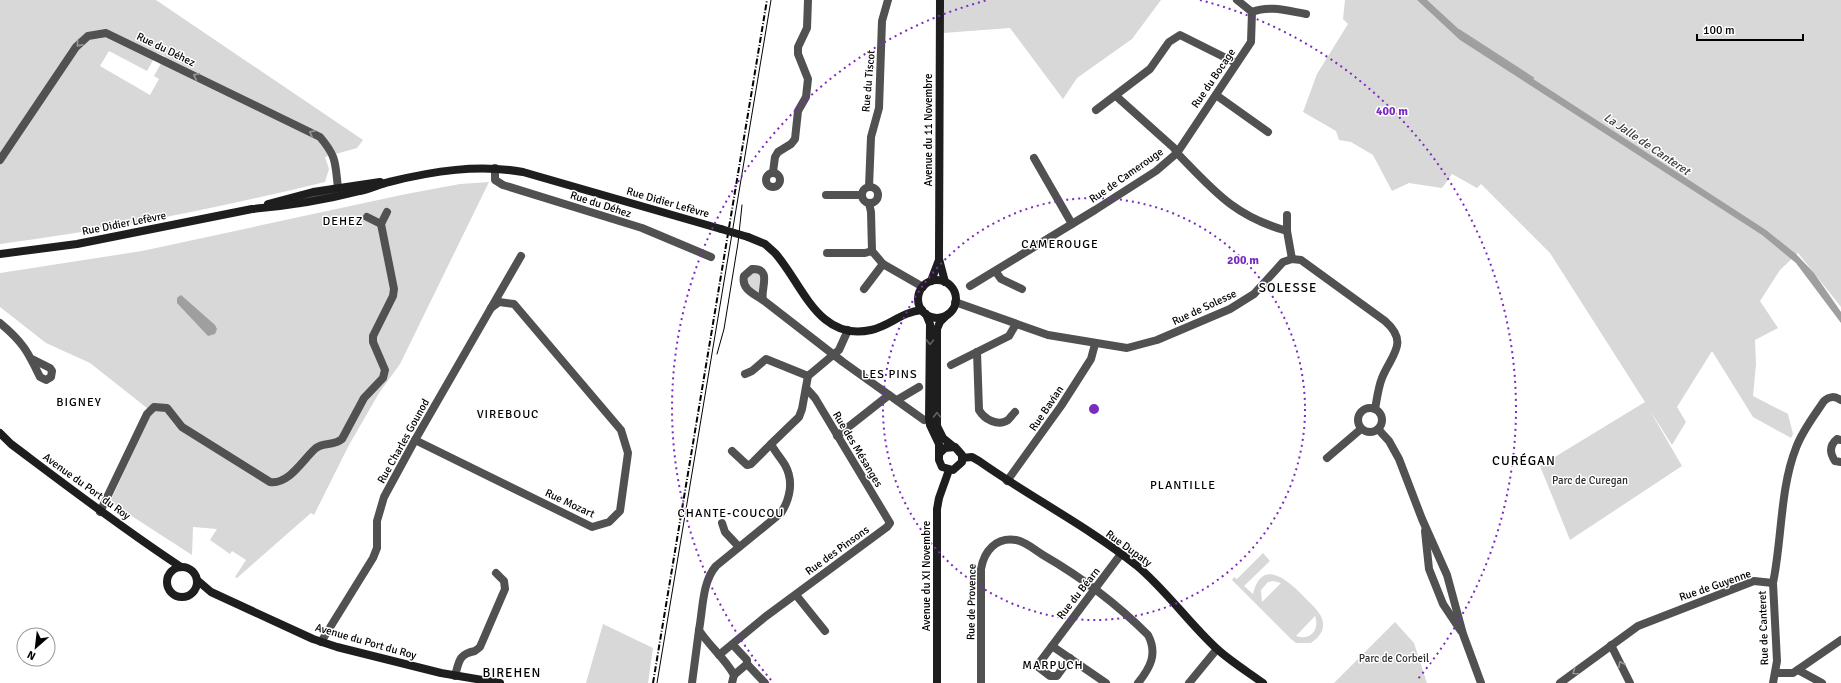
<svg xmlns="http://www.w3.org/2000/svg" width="1841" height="683" viewBox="0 0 1841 683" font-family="Signika,sans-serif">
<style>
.green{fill:#d8d8d8;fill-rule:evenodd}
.water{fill:#9f9f9f}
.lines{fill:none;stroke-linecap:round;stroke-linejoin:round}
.stream{stroke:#9f9f9f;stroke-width:2}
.street{stroke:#515151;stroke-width:8}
.secondary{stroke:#1e1e1e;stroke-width:8}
.tram{stroke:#000;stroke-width:1}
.rail{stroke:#000;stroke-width:2;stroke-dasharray:6 2 1 2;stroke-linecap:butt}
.secondary-bridge{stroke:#1e1e1e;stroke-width:8}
.oneway{stroke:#979797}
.oneway2{stroke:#626262}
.ring{fill:none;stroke:#7b2cbf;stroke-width:2;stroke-dasharray:2 4}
.labels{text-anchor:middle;stroke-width:3;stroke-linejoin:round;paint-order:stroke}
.street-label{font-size:11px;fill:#000;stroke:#fff}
.park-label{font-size:11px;fill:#2f2f2f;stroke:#fff}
.water-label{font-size:12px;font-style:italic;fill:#404040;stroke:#fff}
.neighbourhood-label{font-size:12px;letter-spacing:1px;fill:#000;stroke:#fff}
.quarter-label{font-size:13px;letter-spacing:1px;fill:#000;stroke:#fff}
.centre{fill:#7b2cbf;stroke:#fff;stroke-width:2}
.ring-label{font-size:12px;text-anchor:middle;font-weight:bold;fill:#7b2cbf;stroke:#fff;stroke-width:3;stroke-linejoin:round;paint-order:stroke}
</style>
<rect width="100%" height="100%" fill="#fff"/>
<g class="green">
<path d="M0,0H156L363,140L357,148L325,157L329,169L325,182C217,208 109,230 0,244ZM109,51L147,71L157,53L165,56L154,76L159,79L150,95L100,66Z"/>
<path d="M944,0H1161L1132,39L1077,78L1063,99L1010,28L943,33Z"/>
<path d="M1345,0H1841V307L1798,253L1780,270L1760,301L1778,328L1755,340L1756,364L1753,396L1788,414L1793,434L1791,438L1753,417L1712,351L1677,407L1686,422L1672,445L1649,409L1682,466L1570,540L1540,466L1645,402L1550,253L1481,184L1477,188L1452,174L1442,188L1409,183L1392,191L1373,155L1351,142L1339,140L1336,131L1303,112L1317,74L1348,24L1343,19Z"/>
<path d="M489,182L400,364L379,393L349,445L314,515L311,513L237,578L235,577L246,560L232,551L230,554L210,540L217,529L193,527L192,555L110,502L152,412L90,363L46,343L0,307V273L142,251L406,194L460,184Z"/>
<path d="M755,271L762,276L759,294L749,288L746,278Z"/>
<path d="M1263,553L1270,561L1244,586L1253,594C1262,556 1290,582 1305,598C1312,605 1322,613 1323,623C1324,633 1317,638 1311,643H1296L1291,639L1232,580L1234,577L1237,579ZM1273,581L1281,583L1262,602L1261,590L1268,582ZM1315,616C1320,630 1310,641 1296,636Z"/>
<path d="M1395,622L1414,643L1427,683H1334Z"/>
<path d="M603,624L653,648L648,683H586Z"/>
</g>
<g class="water">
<path d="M1417,0H1427L1464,34L1766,230L1796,254L1814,273L1841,312V323L1796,263L1762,235L1460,40Z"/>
<path d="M181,295L215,325L217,329L215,334L208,336L177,303V298Z"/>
</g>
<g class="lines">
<path class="stream" d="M1459,30L1533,78"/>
<g class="street">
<path d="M1237,0L1252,12"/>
<path d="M1216,95L1268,132"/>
<path d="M1116,96L1174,148L1177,153"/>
<path d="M1096,110L1150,69L1169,42L1180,35L1236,63"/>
<path d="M1177,153L1251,42L1252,12C1269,5 1288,11 1306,14"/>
<path d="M1034,158L1072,224"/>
<path d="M0,160L76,47L88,36L106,33L320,137C337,157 335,163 338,188L335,192L309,197L300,203"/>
<path d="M495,168V180L503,185L642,228L711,257"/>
<path d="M773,172L775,157L778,152L791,144L795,139L798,111L806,97L808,79L798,54V47L807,28L808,0"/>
<circle cx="773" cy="180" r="7"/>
<path d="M869,187L871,137L879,108L882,21L888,0"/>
<circle cx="870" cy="195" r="8"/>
<path d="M826,195H862"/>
<path d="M869,203L871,212L872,251L883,264L923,287"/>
<path d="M1287,215V231L1292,259"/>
<path d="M367,217L381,224"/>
<path d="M827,253H865L872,251"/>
<path d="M752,269C773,268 760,289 763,300C754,294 741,289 744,276Z"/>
<path d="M996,272L1001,279L1022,289"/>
<path d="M970,286L1095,210L1156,171L1177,153C1214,191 1234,216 1287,231"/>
<path d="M864,289L883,264"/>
<path d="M763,300L843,362L924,420"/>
<path d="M955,302L1048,335L1127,348L1157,340L1230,309L1254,294L1283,262L1292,259L1301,260L1385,321C1410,343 1391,355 1382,378C1378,388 1377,399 1375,409"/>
<path d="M0,323C23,342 28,352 40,377L46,380L51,377L52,371L50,368L32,359"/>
<path d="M977,352L979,410C984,419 998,427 1008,420C1010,418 1013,414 1015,412"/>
<path d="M951,365L1009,336L1016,324"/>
<path d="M745,374L752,371L766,359L808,376"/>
<path d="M897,400L919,387"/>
<circle cx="1370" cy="420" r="12"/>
<path d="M1378,429L1389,441L1399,459L1422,519L1447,575L1463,634L1481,683"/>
<path d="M837,436L889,395"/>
<path d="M415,440L592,527L609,522L620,511L628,453L621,430L514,304L499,302L491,308"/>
<path d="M1841,440L1837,439C1830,445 1829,452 1835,461L1841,462"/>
<path d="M732,451L747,465L751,464L771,444"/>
<path d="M1327,458L1361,429"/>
<path d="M1007,481L1061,406L1091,359L1095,344"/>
<path d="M100,512L147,414L154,407L167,408L182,427L270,482C289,485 303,459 316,448C324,442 334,446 342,439L364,398L383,378L385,370L373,342V336L393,296L394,289L381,224L387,212"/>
<path d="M722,523L725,532L739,547"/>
<path d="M1425,531L1429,569L1443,604L1461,631"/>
<path d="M1773,583L1777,661L1773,683"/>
<path d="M796,595L825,631"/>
<path d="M321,642L373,558L377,548V521L384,497L415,440L521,256"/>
<path d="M733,645L747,660V664L765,683"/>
<path d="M1611,645L1630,683"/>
<path d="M1052,646L1037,666L1050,676H1057L1070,658"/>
<path d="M719,655L765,617L887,527L890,523L815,398L806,388"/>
<path d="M1798,670L1822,683"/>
<path d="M1776,673H1793L1841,640"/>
<path d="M734,675L747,664"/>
<path d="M455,676C459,661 459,654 475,651L480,647L505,589L504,581L496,573"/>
<path d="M692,683L699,630"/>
<path d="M732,683L734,675C725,658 709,646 699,630C703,609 702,582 716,566L781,513C790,499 794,481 785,465C781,458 775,452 771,444L799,417L802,409L808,376L839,350L848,330"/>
<path d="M981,683V569C984,551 996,537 1016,540C1026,542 1035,550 1043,555C1081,577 1117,604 1148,635C1158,654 1150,668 1138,683"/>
<path d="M1106,683L1052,646L1121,554"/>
<path d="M1189,683L1217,649"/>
<path d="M1560,683L1638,626L1754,581L1773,583C1782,540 1780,488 1796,448C1802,431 1814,416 1824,401C1830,396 1834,396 1841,400"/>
</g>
<g class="secondary">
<path d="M940,0L939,259L945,282"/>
<path d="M268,204L313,192L380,182"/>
<path d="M748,237L765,244L775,253C802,283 818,342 871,330C890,326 901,312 922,310"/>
<path d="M0,254L77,244L252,209C288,206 325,200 360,191C370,189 380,184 389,182C433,171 478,164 523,172L721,229"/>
<circle cx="937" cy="299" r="19"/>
<path d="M931,281L939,260"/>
<path d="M926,314L930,324L929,419L930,425L939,444V460L942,467L953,470L962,462V455L955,447L945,448L940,453"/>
<path d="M947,315L940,322L937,329V426L943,438L954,447"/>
<path d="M0,433L11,444C67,486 123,529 181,567"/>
<path d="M962,458L972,457L979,461C1030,497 1087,526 1136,565C1166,590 1188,622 1216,648C1230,661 1248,672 1263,683"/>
<circle cx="182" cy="582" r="15"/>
<path d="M197,580L211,592L313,639L337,647L441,673L500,683"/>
<path d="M937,683V509L939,498L949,470"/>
</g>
<g class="tram">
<path d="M717,354L724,329L738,243L742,205"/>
<path d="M657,683L771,0"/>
</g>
<path class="rail" d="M653,683L767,0"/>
<path class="secondary-bridge" d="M721,229L748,237"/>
</g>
<defs><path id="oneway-chevron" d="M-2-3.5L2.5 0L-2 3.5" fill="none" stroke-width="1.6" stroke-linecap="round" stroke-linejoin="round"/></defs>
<g class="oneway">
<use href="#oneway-chevron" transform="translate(79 44) rotate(131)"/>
<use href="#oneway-chevron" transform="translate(196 76) rotate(-154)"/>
<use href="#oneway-chevron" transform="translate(312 133) rotate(-154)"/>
<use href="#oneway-chevron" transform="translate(1621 664) rotate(-117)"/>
<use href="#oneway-chevron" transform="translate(1575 672) rotate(145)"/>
</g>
<g class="oneway2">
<use href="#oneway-chevron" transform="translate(930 342) rotate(91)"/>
<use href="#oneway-chevron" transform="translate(937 415) rotate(-91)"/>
</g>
<g class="ring">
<circle cx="1094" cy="409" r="211"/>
<path d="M771 680A422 422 0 0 1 988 0M1200 0A422 422 0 0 1 1417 680"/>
</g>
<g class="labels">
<g class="street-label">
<text transform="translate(166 49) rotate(26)" y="4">Rue du Déhez</text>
<text transform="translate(1213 78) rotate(-56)" y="4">Rue du Bocage</text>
<text transform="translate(868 81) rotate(-85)" y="4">Rue du Tiscot</text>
<text transform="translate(928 130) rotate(-90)" y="4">Avenue du 11 Novembre</text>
<text transform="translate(1126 175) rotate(-35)" y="4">Rue de Camerouge</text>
<text transform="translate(668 202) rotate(16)" y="4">Rue Didier Lefèvre</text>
<text transform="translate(601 204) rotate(18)" y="4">Rue du Déhez</text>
<text transform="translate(124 223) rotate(-11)" y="4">Rue Didier Lefèvre</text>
<text transform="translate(1204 307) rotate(-25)" y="4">Rue de Solesse</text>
<text transform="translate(1046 408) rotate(-56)" y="4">Rue Bavian</text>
<text transform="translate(403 441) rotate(-61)" y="4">Rue Charles Gounod</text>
<text transform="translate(858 449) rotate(59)" y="4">Rue des Mésanges</text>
<text transform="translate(87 486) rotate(36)" y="4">Avenue du Port du Roy</text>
<text transform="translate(570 503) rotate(25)" y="4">Rue Mozart</text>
<text transform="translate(1129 548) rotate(36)" y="4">Rue Dupaty</text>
<text transform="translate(837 550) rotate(-36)" y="4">Rue des Pinsons</text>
<text transform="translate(926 576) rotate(-90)" y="4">Avenue du XI Novembre</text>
<text transform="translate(1715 585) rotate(-19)" y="4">Rue de Guyenne</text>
<text transform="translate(1078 593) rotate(-52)" y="4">Rue du Béarn</text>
<text transform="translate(971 602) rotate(-89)" y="4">Rue de Provence</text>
<text transform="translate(1763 628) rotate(-92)" y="4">Rue de Canteret</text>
<text transform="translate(366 641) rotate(16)" y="4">Avenue du Port du Roy</text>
</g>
<g class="park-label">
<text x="1590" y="484">Parc de Curegan</text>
<text x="1394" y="662">Parc de Corbeil</text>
</g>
<g class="water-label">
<text transform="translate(1647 144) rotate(34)" y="4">La Jalle de Canteret</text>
</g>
<g class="neighbourhood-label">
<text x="343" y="225">DEHEZ</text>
<text x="1060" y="248">CAMEROUGE</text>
<text x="890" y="378">LES PINS</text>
<text x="79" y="406">BIGNEY</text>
<text x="508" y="418">VIREBOUC</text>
<text x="1183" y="489">PLANTILLE</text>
<text x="731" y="517">CHANTE-COUCOU</text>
<text x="1053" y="669">MARPUCH</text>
</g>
<g class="quarter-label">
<text x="1288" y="292">SOLESSE</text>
<text x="1524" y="465">CURÉGAN</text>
<text x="512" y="677">BIREHEN</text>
</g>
</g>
<circle cx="1094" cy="409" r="6" class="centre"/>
<g class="ring-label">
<text x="1392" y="115">400 m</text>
<text x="1243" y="264">200 m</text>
</g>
<g transform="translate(36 647) rotate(208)"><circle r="19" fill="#ffffff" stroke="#999999"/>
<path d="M0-3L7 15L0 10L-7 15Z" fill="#000000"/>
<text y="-6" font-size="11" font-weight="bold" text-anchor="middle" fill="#000000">N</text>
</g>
<path d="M1697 34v6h106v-6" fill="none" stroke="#000000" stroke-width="2"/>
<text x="1703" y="34" font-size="12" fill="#000000" stroke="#ffffff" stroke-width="3" paint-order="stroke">100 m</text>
</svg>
